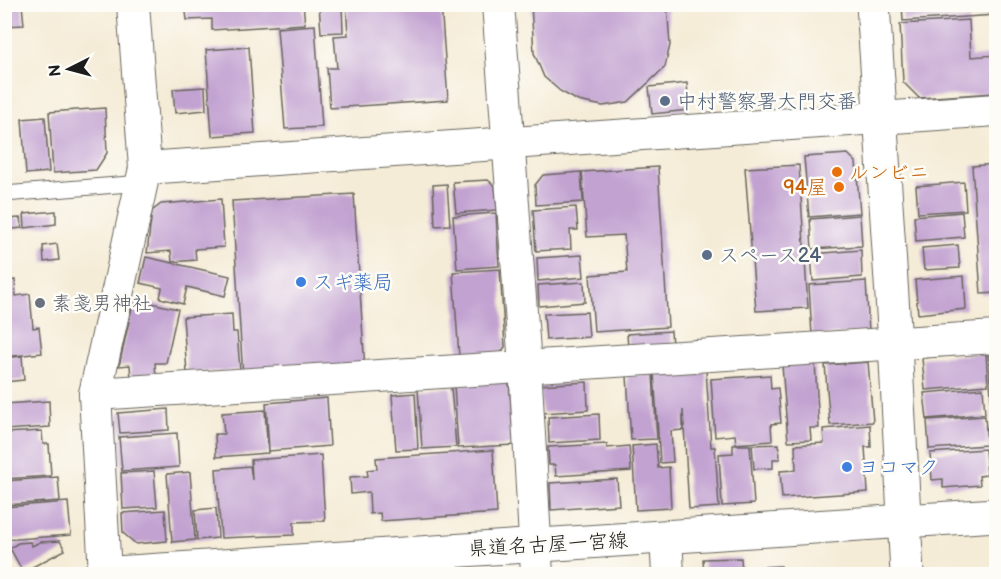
<svg xmlns="http://www.w3.org/2000/svg" width="1001" height="579" viewBox="0 0 1001 579" font-family="'Balsamiq Sans','Klee One',sans-serif">
<style>
.building{fill:#c2a2d1}
.lines{fill:none;stroke-linecap:round;stroke-linejoin:round}
.service-casing{stroke:#68655d;stroke-width:17}
.minor-casing{stroke:#68655d;stroke-width:34}
.tertiary-casing{stroke:#68655d;stroke-width:35}
.secondary-casing{stroke:#68655d;stroke-width:35}
.service{stroke:#fff;stroke-width:15}
.minor{stroke:#fff;stroke-width:32}
.tertiary{stroke:#fff;stroke-width:33}
.secondary{stroke:#fff;stroke-width:33}
.service-dot{fill:#5c6f8a;stroke:#fdfcf7;stroke-width:2}
.food-dot{fill:#e8710a;stroke:#fdfcf7;stroke-width:2}
.shop-dot{fill:#3f7fe0;stroke:#fdfcf7;stroke-width:2}
.worship-dot{fill:#6b7280;stroke:#fdfcf7;stroke-width:2}
.labels{text-anchor:middle;stroke-width:5;stroke-linejoin:round;paint-order:stroke}
.service-label{font-size:20px;fill:#4e5e75;stroke:#fdfcf7;text-anchor:start}
.food-label{font-size:20px;fill:#c56008;stroke:#fdfcf7;text-anchor:start}
.shop-label{font-size:20px;fill:#366cbe;stroke:#fdfcf7;text-anchor:start}
.worship-label{font-size:20px;fill:#5b616d;stroke:#fdfcf7;text-anchor:start}
.street-label{font-size:20px;fill:#1c1c1c;stroke:#fdfcf7}
</style>
<rect width="100%" height="100%" fill="#fdfcf7"/>
<filter id="ink" filterUnits="userSpaceOnUse"><feTurbulence type="fractalNoise" baseFrequency=".0167" numOctaves="2"/><feDisplacementMap in="SourceGraphic" scale="12" xChannelSelector="R" yChannelSelector="G"/><feConvolveMatrix kernelMatrix="1 2 1 2 8 2 1 2 1" color-interpolation-filters="sRGB"/></filter>
<filter id="wash" filterUnits="userSpaceOnUse"><feTurbulence type="fractalNoise" baseFrequency=".008" numOctaves="4" result="noise"/><feDisplacementMap in="SourceGraphic" scale="24" xChannelSelector="R" yChannelSelector="G"/><feGaussianBlur stdDeviation="1.35" result="paint"/><feColorMatrix in="noise" values="0 0 0 0 0 0 0 0 0 0 0 0 0 0 0 0 0 1.4 0 .05"/><feComposite in="paint" operator="in"/></filter>
<g filter="url(#wash)">
<rect width="100%" height="100%" fill="#f5ecd7"/>
<g id="blocks">
<g class="building">
<path d="M4,4H22L24,25L4,26Z"/>
<path d="M185,4H303L305,24L212,30V19L187,20Z"/>
<path d="M319,4H342L343,32L321,33Z"/>
<path d="M346,4H441L448,100L330,108L327,68H337L334,36L348,35Z"/>
<path d="M531,4H667L670,45L665,67L628,102L603,106L578,101L560,91L544,77L534,53Z"/>
<path d="M902,4H996V15L903,21Z"/>
<path d="M969,20L971,57L996,55V93L919,98L903,82L900,24Z"/>
<path d="M315,25L322,127L285,129L277,28Z"/>
<path d="M249,47L255,133L212,136L206,50Z"/>
<path d="M687,83L689,110L652,114L649,87Z"/>
<path d="M205,87L206,110L175,113L173,89Z"/>
<path d="M105,108L107,153L96,170L53,173L49,112Z"/>
<path d="M45,117L49,172L26,174L22,119Z"/>
<path d="M848,154L856,162L860,213L809,217L804,157Z"/>
<path d="M996,164V293L981,294L972,166Z"/>
<path d="M799,165L808,308L756,311L745,168Z"/>
<path d="M658,167L668,327L594,332L590,275L627,272L624,235L587,237L582,172Z"/>
<path d="M581,172L583,202L536,205L535,185L543,175Z"/>
<path d="M488,180L495,186L497,210L456,213L453,182Z"/>
<path d="M964,182L966,210L918,213L916,186Z"/>
<path d="M447,184L450,225L435,226L433,185Z"/>
<path d="M354,194L365,370L243,377L232,201Z"/>
<path d="M221,199L224,247L195,249L196,260L172,262L171,251L147,253L152,211L161,204Z"/>
<path d="M576,207L578,230H570L571,249L536,251L533,210Z"/>
<path d="M56,211V224L25,228L24,214Z"/>
<path d="M962,212L964,237L916,241L914,216Z"/>
<path d="M496,213L499,266L457,269L453,216Z"/>
<path d="M860,215L862,246L812,249L810,219Z"/>
<path d="M20,218L22,228L4,230V219Z"/>
<path d="M57,244L59,260L44,262L43,246Z"/>
<path d="M958,245L960,268L924,270L922,248Z"/>
<path d="M861,250L862,277L813,281L811,254Z"/>
<path d="M582,255L584,277L538,281L537,258Z"/>
<path d="M146,257L230,276L225,296L187,287L183,304L160,298L162,288L140,283Z"/>
<path d="M500,269L505,347L498,355L459,357L453,272Z"/>
<path d="M964,276L966,309L918,314L915,280Z"/>
<path d="M15,280L16,296L30,294L33,328L39,327L42,353L4,357V281Z"/>
<path d="M866,281L869,332L812,336L809,285Z"/>
<path d="M584,282L585,302L539,306L538,285Z"/>
<path d="M134,299L178,309L166,363H155L156,377L131,379L130,365L119,366Z"/>
<path d="M587,312L589,337L546,340L544,314Z"/>
<path d="M232,314L233,332H237L240,370L187,373L183,317Z"/>
<path d="M671,331L672,345L628,348L627,334Z"/>
<path d="M986,353L988,385L925,390L922,358Z"/>
<path d="M988,353H996V424H993Z"/>
<path d="M22,356L24,380L4,382V358Z"/>
<path d="M815,362L819,428H810L811,440L788,441L782,365Z"/>
<path d="M868,362L873,422L830,425L825,365Z"/>
<path d="M706,370L711,447H715L719,507L689,509L683,410V430L671,431L673,462L660,463L654,373Z"/>
<path d="M653,374L657,439L631,440L627,376Z"/>
<path d="M770,375L771,389L778,388L781,423L771,424L772,441L736,444L735,435L715,437L711,379Z"/>
<path d="M509,381L514,445L458,448L454,385Z"/>
<path d="M587,382L588,410L542,413L540,385Z"/>
<path d="M451,387L456,447L422,449L418,389Z"/>
<path d="M983,388L985,414L927,419L924,393Z"/>
<path d="M415,393L418,449L396,450L392,395Z"/>
<path d="M327,398L330,446L269,451L266,403Z"/>
<path d="M49,401L50,427L4,430V404Z"/>
<path d="M168,409L169,430L120,433L118,413Z"/>
<path d="M265,410L268,453L216,457L215,434H224L222,413Z"/>
<path d="M599,414L600,440L549,443L548,417Z"/>
<path d="M985,416L987,445L929,449L927,420Z"/>
<path d="M870,425L871,447H865L868,492L782,498L780,471L796,470L795,445L824,443L823,429Z"/>
<path d="M987,428H996V489L993,490Z"/>
<path d="M42,431L43,444H49L51,476L4,479V433Z"/>
<path d="M177,433L179,467L122,471L119,437Z"/>
<path d="M607,444V448L629,446L631,471L556,476L555,465H549L548,447Z"/>
<path d="M656,444L658,468L669,467L671,508L636,510L632,446Z"/>
<path d="M779,444L780,459H773V468L754,469L752,445Z"/>
<path d="M733,445H750L754,504L722,506L719,454L733,453Z"/>
<path d="M985,449L987,475L979,476L980,485L943,488V479L932,480L930,453Z"/>
<path d="M493,450L497,513L381,521L380,513L370,514L369,492L351,494L350,477L368,476L367,470L377,469L376,458Z"/>
<path d="M321,455L325,521L294,522V535L221,538L216,469L250,466L252,480L251,460Z"/>
<path d="M154,471L157,507L123,509L121,473Z"/>
<path d="M190,472L195,540L172,542L167,474Z"/>
<path d="M58,477L60,501L5,505V481Z"/>
<path d="M617,479L619,505L551,510L550,483Z"/>
<path d="M68,502L71,535L4,540V507Z"/>
<path d="M216,508L218,538L197,540L195,510Z"/>
<path d="M165,510L167,541L136,544L123,533L122,513Z"/>
<path d="M60,541L65,550L23,572L10,548L18,543L30,542L32,546L40,542Z"/>
<path d="M741,558L742,572L704,574L703,559Z"/>
<path d="M781,566L782,574H759V567Z"/>
</g>
</g>
</g>
<g filter="url(#ink)">
<use href="#blocks" fill-opacity="0" stroke="#68655d" stroke-width="1.5"/>
<g class="lines">
<defs>
<path id="service" d="M4,194L142,183"/>
<g id="minor">
<path d="M498,4L525,365L537,574"/>
<path d="M145,168L996,110"/>
<path d="M95,394L996,337"/>
<path d="M666,537L668,574"/>
<path d="M105,574L95,394L145,168L133,4"/>
</g>
<path id="tertiary" d="M873,4L895,343L907,574"/>
<path id="secondary" d="M100,574L996,515"/>
</defs>
<use href="#service" class="service-casing"/>
<use href="#minor" class="minor-casing"/>
<use href="#tertiary" class="tertiary-casing"/>
<use href="#secondary" class="secondary-casing"/>
<use href="#service" class="service"/>
<use href="#minor" class="minor"/>
<use href="#tertiary" class="tertiary"/>
<use href="#secondary" class="secondary"/>
</g>
</g>
<g class="service-dot">
<circle cx="665" cy="101" r="6"/>
<circle cx="707" cy="255" r="6"/>
</g>
<g class="food-dot">
<circle cx="837" cy="172" r="6"/>
<circle cx="839" cy="187" r="6"/>
</g>
<g class="shop-dot">
<circle cx="301" cy="282" r="6"/>
<circle cx="847" cy="467" r="6"/>
</g>
<circle class="worship-dot" cx="40" cy="303" r="6"/>
<g class="labels">
<g class="service-label">
<text x="677" y="108">中村警察署大門交番</text>
<text x="719" y="262">スペース24</text>
</g>
<g class="food-label">
<text x="849" y="179">ルンビニ</text>
<text x="827" y="194" text-anchor="end">94屋</text>
</g>
<g class="shop-label">
<text x="313" y="289">スギ薬局</text>
<text x="859" y="474">ヨコマク</text>
</g>
<g class="worship-label">
<text x="52" y="310">素戔男神社</text>
</g>
<g class="street-label">
<text transform="translate(548 544) rotate(-3)" y="7">県道名古屋一宮線</text>
</g>
</g>
<rect width="1001" height="579" fill="none" stroke="#fdfcf7" stroke-width="24"/>
<g transform="translate(69 69) rotate(264)" stroke="#fdfcf7" stroke-width="4.5" paint-order="stroke">
<path d="M0-4.5L10 22L0 15L-10 22Z" fill="#1c1c1c"/>
<text y="-9" font-size="16" font-weight="bold" text-anchor="middle" fill="#1c1c1c">N</text>
</g>
</svg>
